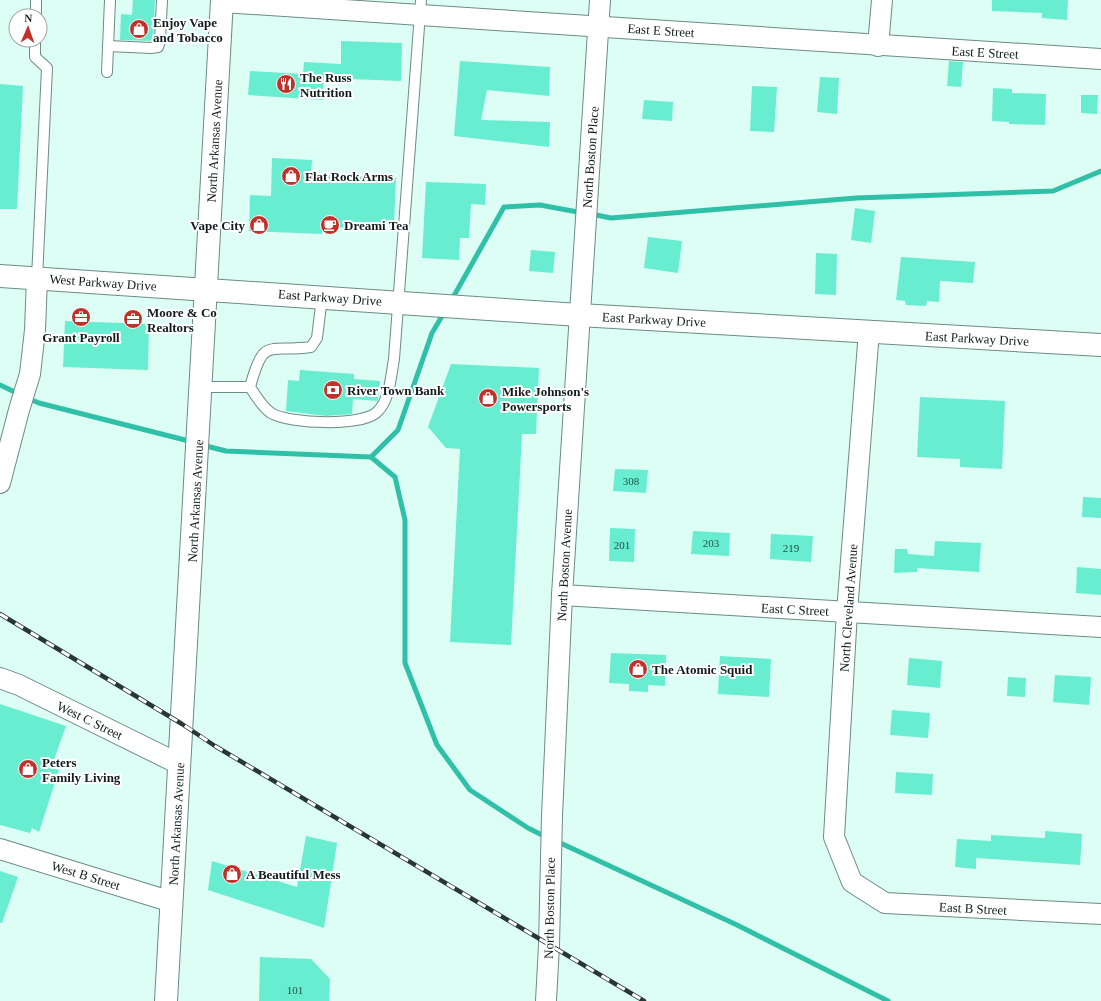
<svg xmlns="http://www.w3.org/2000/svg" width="1101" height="1001" viewBox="0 0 1101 1001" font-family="Georgia,serif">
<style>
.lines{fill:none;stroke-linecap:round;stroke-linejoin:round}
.stream{stroke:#30c0a7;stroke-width:5}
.building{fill:#68edd1}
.lane-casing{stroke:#6c8b83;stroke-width:12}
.street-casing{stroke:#6c8b83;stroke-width:22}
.secondary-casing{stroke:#6c8b83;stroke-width:24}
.highway-casing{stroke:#6c8b83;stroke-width:24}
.lane{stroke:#fff;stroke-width:10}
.street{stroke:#fff;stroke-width:20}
.secondary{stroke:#fff;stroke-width:22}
.highway{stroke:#fff;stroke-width:22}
.rail-casing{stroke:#283734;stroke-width:4.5}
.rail{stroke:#fff;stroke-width:3;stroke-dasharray:9;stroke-linecap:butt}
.labels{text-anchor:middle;stroke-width:4;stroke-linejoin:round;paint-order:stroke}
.number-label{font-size:11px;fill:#265148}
.poi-label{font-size:13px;font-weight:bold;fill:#101d1a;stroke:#fff;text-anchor:start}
.street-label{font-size:13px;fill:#101d1a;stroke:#fff}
</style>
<rect width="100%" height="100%" fill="#dcfef5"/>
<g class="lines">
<g class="stream">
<path d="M591,214L611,218L856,198L1053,191L1101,171"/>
<path d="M451,301L504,207L540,205L583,213"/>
<path d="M0,385L19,394"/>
<path d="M27,398L39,403L193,442"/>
<path d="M202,445L226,451L371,457L395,477L405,520V663L437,745L470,790L528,828L546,837"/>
<path d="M371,457L398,430L432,333L445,311"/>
<path d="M556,841L737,925L888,1001"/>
</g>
</g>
<g class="building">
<path d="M133,0H155L153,41L120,40L121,14L132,15Z"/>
<path d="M992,0H1068L1067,20L1042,18V13L992,11Z"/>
<path d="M341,41L402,43L401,81L324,78L323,100L248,95L250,71L303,74L304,62L341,64Z"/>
<path d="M460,61L550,67L549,96L487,90L481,120L550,122L549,147L454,136Z"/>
<path d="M949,61L963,62L961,87L947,86Z"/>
<path d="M820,77L839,78L837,114L817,112Z"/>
<path d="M0,84L23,86L17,209H0Z"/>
<path d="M752,86L777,87L774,132L750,131Z"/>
<path d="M993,88L1012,89V93L1046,94L1045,125L1009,124V122L992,121Z"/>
<path d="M1081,95H1098L1097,114L1081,113Z"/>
<path d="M644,100L673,102L672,121L642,119Z"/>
<path d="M272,158L312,160L311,174L396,178L394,224L351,223V228L322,227V234L249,231L250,195L271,196Z"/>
<path d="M426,182L486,184L485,205L471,204L469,238H460L459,260L422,258Z"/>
<path d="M855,208L875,211L871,243L851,240Z"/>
<path d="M648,237L682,241L678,273L644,268Z"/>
<path d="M531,250L555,252L553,273L529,271Z"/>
<path d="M816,253L837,254L836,295L815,294Z"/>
<path d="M901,257L975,262L973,283L940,281L939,302L927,301L926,306L906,305L905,301L896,300Z"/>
<path d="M65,321L149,324L148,370L63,367Z"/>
<path d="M451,364L539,368L536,434H522L511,645L450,642L460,449L446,448L428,427Z"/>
<path d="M300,370L354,374V379L380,381L378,399L377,401L353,399L352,414L326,416L286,411L288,380L299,381Z"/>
<path d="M920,397L1005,401L1002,469L960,467V459L917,457Z"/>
<path d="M615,469L648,470L646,493L613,491Z"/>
<path d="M1083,497L1101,498V518L1082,517Z"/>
<path d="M610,528L635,529L634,562L609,561Z"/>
<path d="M693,531L730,533L729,556L691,554Z"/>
<path d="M771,534L813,536L811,562L770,559Z"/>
<path d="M935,541L981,543L979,572L917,568V572L894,573L895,549H907L908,554L934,556Z"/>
<path d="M1077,567L1101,569V595L1076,593Z"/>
<path d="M611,653L666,655L665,686L648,685V692L629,691V684L609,683Z"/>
<path d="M720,656L771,659L769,697L718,694Z"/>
<path d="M909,658L942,661L940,688L907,685Z"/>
<path d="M1055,675L1091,677L1089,705L1053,702Z"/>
<path d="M1008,677L1026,678L1025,697L1007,696Z"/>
<path d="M0,704L66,726L51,768L59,770L39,832L32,828L30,833L0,825Z"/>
<path d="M892,710L930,713L928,738L890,735Z"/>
<path d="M896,772L933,774L932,795L895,793Z"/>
<path d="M1045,831L1082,834L1080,865L976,858V869L955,867L957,839L991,841V835L1045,838Z"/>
<path d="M306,836L337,843L324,928L208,890L212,861L297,887Z"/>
<path d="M0,871L18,877L2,923H0Z"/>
<path d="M260,957L311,959L330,979L329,1001H259Z"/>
</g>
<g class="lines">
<defs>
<g id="lane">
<path d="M36,16V0"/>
<path d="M35,40V57L47,68L37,278"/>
<path d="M108,46L151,48L158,47L160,41L162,0"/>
<path d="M107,72L110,0"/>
<path d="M322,297L317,338L311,347C267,353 264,336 250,387C256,396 262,407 271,413C289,424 364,427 378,411C390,399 391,375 394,359L421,0"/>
<path d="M201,387H250"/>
</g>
<g id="street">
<path d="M222,2C515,20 808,42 1101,59"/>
<path d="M878,46L882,0"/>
<path d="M869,331L847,612L834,837L852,882L885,903L1101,914"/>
<path d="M0,483L19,410L30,374L35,330L37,278"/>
<path d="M562,595L1101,627"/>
<path d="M0,678L19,685L179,764"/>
<path d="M0,849L172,902"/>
<path d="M546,1001L549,945L552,816L562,595L600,0"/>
</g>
<path id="secondary" d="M0,276L579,315L1101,345"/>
<path id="highway" d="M166,1001L222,0"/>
</defs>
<use href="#lane" class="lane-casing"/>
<use href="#street" class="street-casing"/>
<use href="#secondary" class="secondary-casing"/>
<use href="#highway" class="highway-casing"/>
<use href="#lane" class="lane"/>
<use href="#street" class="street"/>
<use href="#secondary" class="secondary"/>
<use href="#highway" class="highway"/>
<defs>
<path id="rail" d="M0,614L182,724L215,746L644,1001"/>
</defs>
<use href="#rail" class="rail-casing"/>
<use href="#rail" class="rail"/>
</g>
<defs>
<symbol id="shop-disc" viewBox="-11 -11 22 22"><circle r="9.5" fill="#bf312b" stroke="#fff"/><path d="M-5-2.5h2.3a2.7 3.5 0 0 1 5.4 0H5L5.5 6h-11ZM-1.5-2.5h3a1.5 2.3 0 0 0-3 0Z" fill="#fff"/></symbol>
<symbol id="restaurant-disc" viewBox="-11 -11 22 22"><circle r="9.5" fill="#bf312b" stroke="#fff"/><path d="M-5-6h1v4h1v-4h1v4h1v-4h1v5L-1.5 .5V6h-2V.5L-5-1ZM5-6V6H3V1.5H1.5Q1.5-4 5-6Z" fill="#fff"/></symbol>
<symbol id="cafe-disc" viewBox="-11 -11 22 22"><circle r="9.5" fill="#bf312b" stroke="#fff"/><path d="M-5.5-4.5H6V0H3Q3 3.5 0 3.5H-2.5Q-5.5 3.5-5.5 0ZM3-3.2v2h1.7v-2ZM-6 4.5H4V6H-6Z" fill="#fff"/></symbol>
<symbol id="office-disc" viewBox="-11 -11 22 22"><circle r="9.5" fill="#bf312b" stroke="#fff"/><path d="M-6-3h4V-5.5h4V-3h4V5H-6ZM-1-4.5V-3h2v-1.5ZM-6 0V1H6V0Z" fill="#fff"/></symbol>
<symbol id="bank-disc" viewBox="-11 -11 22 22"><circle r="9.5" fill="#bf312b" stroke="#fff"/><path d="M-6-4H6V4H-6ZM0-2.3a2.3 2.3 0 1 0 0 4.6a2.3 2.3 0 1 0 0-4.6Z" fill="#fff"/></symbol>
</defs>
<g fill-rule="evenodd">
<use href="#shop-disc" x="128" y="18" width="22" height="22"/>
<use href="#restaurant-disc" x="275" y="73" width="22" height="22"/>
<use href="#shop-disc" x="280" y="165" width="22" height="22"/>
<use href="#shop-disc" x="248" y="214" width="22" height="22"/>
<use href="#cafe-disc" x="319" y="214" width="22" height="22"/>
<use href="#office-disc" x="70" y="306" width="22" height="22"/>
<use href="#office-disc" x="122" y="308" width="22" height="22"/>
<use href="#bank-disc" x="322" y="379" width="22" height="22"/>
<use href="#shop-disc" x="477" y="387" width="22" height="22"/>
<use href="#shop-disc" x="627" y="658" width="22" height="22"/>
<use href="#shop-disc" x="17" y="758" width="22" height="22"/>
<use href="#shop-disc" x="221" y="863" width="22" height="22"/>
</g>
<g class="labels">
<g class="number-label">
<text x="631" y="485">308</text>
<text x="711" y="547">203</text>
<text x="622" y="549">201</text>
<text x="791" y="552">219</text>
<text x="295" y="994">101</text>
</g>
<g class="poi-label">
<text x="153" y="27">Enjoy Vape<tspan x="153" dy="15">and Tobacco</tspan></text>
<text x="300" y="82">The Russ<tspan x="300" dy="15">Nutrition</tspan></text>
<text x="305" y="181">Flat Rock Arms</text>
<text x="245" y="230" text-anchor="end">Vape City</text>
<text x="344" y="230">Dreami Tea</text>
<text x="147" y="317">Moore &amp; Co<tspan x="147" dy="15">Realtors</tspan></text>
<text x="81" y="342" text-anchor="middle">Grant Payroll</text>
<text x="347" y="395">River Town Bank</text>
<text x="502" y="396">Mike Johnson's<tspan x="502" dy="15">Powersports</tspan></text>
<text x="652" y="674">The Atomic Squid</text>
<text x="42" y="767">Peters<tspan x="42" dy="15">Family Living</tspan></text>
<text x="246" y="879">A Beautiful Mess</text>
</g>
<g class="street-label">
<text transform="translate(661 30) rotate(4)" y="5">East E Street</text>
<text transform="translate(985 52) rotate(3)" y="5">East E Street</text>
<text transform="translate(214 141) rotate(-87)" y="5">North Arkansas Avenue</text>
<text transform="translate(590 157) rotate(-86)" y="5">North Boston Place</text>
<text transform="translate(103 282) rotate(4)" y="5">West Parkway Drive</text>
<text transform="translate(330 297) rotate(4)" y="5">East Parkway Drive</text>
<text transform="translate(654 319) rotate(3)" y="5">East Parkway Drive</text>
<text transform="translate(977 338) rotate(3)" y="5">East Parkway Drive</text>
<text transform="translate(195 501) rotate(-87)" y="5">North Arkansas Avenue</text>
<text transform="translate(564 565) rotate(-87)" y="5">North Boston Avenue</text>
<text transform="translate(848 608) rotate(-86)" y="5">North Cleveland Avenue</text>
<text transform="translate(795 609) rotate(3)" y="5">East C Street</text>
<text transform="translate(90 720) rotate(26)" y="5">West C Street</text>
<text transform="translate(176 824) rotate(-87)" y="5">North Arkansas Avenue</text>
<text transform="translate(86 875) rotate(17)" y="5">West B Street</text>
<text transform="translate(549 908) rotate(-89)" y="5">North Boston Place</text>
<text transform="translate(973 908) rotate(3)" y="5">East B Street</text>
</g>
</g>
<g transform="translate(28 28) rotate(2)"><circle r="19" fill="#ffffff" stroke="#9fa5a3"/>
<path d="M0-3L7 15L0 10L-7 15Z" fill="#bf312b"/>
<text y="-6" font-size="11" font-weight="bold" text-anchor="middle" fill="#101d1a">N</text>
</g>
</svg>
